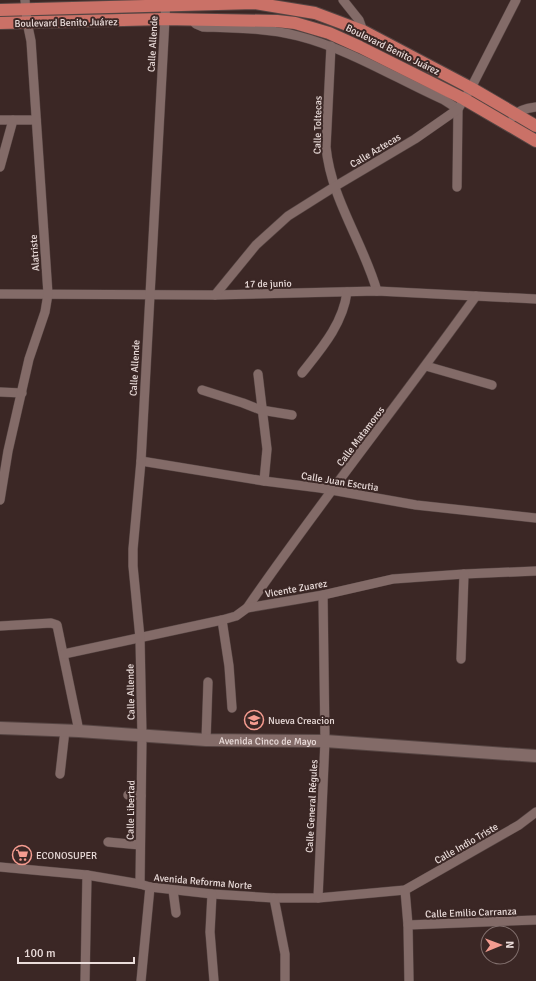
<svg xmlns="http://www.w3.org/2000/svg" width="536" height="981" viewBox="0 0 536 981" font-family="Signika,sans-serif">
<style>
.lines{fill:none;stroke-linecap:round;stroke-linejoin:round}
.street-casing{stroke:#564543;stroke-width:10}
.secondary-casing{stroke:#564543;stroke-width:14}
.primary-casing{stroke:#564543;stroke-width:14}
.street{stroke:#836b68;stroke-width:9}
.secondary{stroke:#836b68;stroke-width:12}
.primary{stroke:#ca7167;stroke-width:12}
.labels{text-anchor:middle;stroke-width:4;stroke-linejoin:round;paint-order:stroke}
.street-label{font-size:10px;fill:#eadcda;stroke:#3b2725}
.poi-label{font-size:10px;fill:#eadcda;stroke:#3b2725;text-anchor:start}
</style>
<rect width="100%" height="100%" fill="#3b2725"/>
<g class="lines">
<defs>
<g id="street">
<path d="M343,0L359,20L363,31"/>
<path d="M192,20L196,24L203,27C235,28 267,28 298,36C349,49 395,78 444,100L458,109L457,187"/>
<path d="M331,46L326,147C331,199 363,242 377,291"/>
<path d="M513,117C518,110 527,108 536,107"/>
<path d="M0,120H36"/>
<path d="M0,167L13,120"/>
<path d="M0,294L215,295L377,291L536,299"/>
<path d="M215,295L256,245L288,216L334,187L415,139L458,109L471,88L516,0"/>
<path d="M426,366L492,385"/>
<path d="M302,373C321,349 343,324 347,292"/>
<path d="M258,374L267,449L264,481"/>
<path d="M202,390L243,403L261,410L292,415"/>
<path d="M0,392L22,393"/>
<path d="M141,461L264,481L320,488L416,505L536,518"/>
<path d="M0,500L8,451L29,359L45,312L48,294L31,41L27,22L25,0"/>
<path d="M247,608C320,502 401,401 476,296"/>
<path d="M222,620L229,666L232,708"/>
<path d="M0,626L51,623L57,625L79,731"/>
<path d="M64,654L222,620L236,616L247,608L323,595L393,579L464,574L536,571"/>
<path d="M461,659L464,574"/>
<path d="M206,740L208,682"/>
<path d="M60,774L65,730"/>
<path d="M128,795L141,796"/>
<path d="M108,842L140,845"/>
<path d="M0,867L87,875L140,884L150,887L212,894L274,898H318L405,890L519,825L536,812"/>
<path d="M140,884L142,736L140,638L133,566V549L141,461L166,0"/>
<path d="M173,890L176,913"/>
<path d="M405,890L408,925L409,981"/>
<path d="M212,894L210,932L214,981"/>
<path d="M274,898L285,954V981"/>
<path d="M318,898L325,741L323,595"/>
<path d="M408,925L536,920"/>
<path d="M85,981L87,875"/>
<path d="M141,981L150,887"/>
</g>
<g id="secondary">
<path id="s1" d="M0,728L79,731L206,740L325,741L536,756"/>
</g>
<g id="primary">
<path d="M0,10L254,3L315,13L363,31L471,88L536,126"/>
<path d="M0,23L164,19L277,21L295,23L329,33L360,47L464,99L536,141"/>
</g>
</defs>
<use href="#street" class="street-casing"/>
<use href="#secondary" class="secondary-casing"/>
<use href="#primary" class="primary-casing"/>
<use href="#street" class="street"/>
<use href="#secondary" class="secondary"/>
<use href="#primary" class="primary"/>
</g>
<defs>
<symbol id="school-ring" viewBox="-11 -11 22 22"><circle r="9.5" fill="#3b2725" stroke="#f59c90" stroke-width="1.5"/><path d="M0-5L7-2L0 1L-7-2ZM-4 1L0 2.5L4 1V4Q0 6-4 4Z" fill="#f59c90"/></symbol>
<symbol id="supermarket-ring" viewBox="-11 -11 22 22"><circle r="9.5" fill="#3b2725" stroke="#f59c90" stroke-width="1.5"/><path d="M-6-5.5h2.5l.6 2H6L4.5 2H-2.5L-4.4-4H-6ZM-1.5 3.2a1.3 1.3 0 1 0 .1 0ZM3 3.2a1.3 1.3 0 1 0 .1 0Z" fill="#f59c90"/></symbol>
</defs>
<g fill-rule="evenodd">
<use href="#school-ring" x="243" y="709" width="22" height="22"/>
<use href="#supermarket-ring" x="11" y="844" width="22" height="22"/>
</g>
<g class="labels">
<g class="street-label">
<text transform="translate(66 22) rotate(-1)" y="4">Boulevard Benito Juárez</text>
<text transform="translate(152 44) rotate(-87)" y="4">Calle Allende</text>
<text transform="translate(393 49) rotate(26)" y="4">Boulevard Benito Juárez</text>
<text transform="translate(317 125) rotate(-89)" y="4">Calle Toltecas</text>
<text transform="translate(375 150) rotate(-31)" y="4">Calle Aztecas</text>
<text transform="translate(34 253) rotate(-94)" y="4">Alatriste</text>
<text transform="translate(268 283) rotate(-1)" y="4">17 de junio</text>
<text transform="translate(134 368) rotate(-87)" y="4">Calle Allende</text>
<text transform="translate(360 436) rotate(-53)" y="4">Calle Matamoros</text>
<text transform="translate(340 481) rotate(9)" y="4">Calle Juan Escutia</text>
<text transform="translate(296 588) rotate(-10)" y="4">Vicente Zuarez</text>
<text transform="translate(130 692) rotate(-91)" y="4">Calle Allende</text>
<text dy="4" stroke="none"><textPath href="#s1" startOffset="268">Avenida Cinco de Mayo</textPath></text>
<text transform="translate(311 806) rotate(-87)" y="4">Calle General Régules</text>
<text transform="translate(130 810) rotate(-89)" y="4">Calle Libertad</text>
<text transform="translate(466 843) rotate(-30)" y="4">Calle Indio Triste</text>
<text transform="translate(203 881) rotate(5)" y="4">Avenida Reforma Norte</text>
<text transform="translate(471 912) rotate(-2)" y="4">Calle Emilio Carranza</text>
</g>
<g class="poi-label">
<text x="268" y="724">Nueva Creacion</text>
<text x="36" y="859">ECONOSUPER</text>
</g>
</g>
<g transform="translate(500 945) rotate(89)"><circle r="19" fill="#3b2725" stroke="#816f6d"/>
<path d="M0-3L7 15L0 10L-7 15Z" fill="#f59c90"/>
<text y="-6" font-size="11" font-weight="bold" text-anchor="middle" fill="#eadcda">N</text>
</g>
<path d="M18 957v6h116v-6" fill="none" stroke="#eadcda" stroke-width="2"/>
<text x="24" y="957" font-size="12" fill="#eadcda" stroke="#3b2725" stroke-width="3" paint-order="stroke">100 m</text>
</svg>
